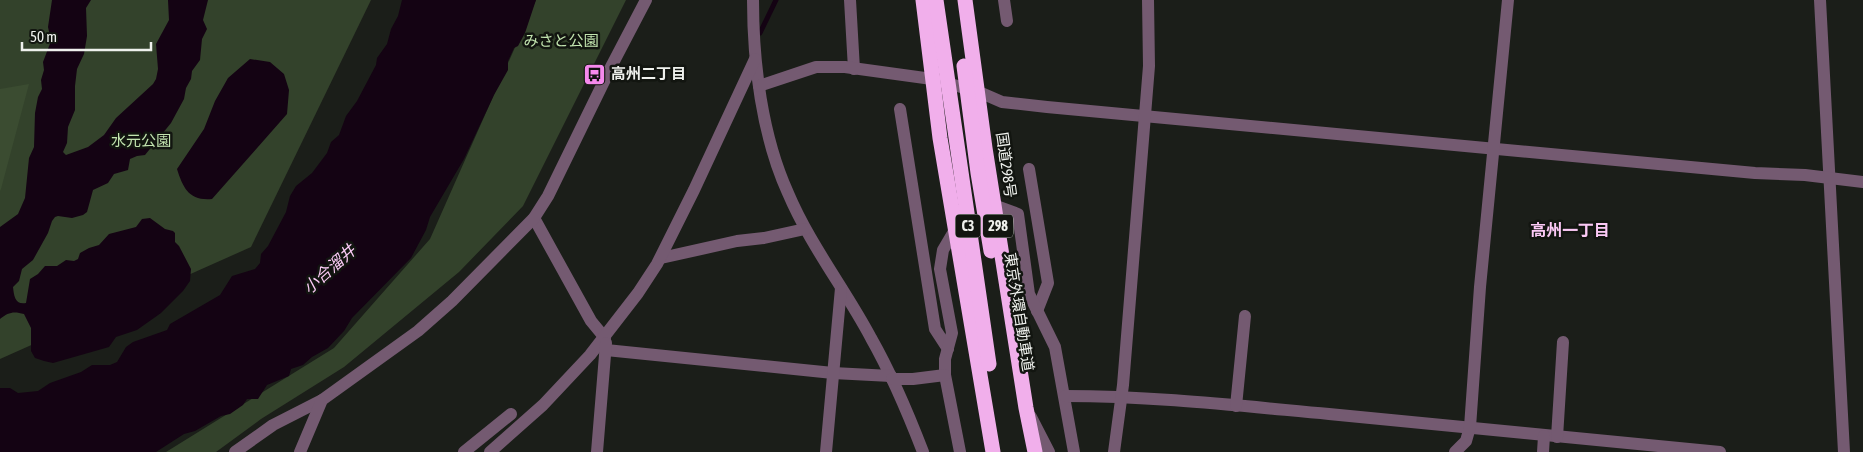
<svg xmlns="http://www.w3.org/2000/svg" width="1863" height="452" viewBox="0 0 1863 452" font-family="'Asap Condensed','Noto Sans JP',sans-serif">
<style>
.green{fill:#33422b}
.forest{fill:#3b4c31}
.water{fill:#140313}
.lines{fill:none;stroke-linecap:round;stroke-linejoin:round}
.stream{stroke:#140313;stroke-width:5}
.minor{stroke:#745a71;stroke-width:12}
.highway{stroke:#f1afeb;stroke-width:15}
.labels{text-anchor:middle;stroke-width:5;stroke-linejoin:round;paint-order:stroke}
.shield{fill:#121510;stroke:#adafab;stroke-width:1}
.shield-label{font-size:14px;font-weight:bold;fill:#eff1ed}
.park-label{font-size:15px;fill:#c2e4af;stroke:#121510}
.poi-label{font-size:15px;font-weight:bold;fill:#eff1ed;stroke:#121510;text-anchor:start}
.street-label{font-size:15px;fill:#eff1ed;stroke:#121510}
.neighbourhood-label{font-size:16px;font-weight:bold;fill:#fac8f4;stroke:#121510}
.water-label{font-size:16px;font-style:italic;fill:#fecdf9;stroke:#121510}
</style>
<rect width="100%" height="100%" fill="#1b1e19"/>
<g class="green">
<path d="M0,0H371L251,247L0,359Z"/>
<path d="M536,0H626L523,206L459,272L344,367L261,419L216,452H166L334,348L430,239Z"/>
</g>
<path class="forest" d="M29,84L1,189L0,191V89Z"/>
<g class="water">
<path d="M52,0H91L86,8L87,36L84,54L77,69L75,86V110L68,127L67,143L63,152L66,155L88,147L104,135L116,118L153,84L156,79L158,69L156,44L169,20L168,0H208L203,20L207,29L202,39L200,60L192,71L191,79L186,88L184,99L171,123L145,155L137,156L130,159L128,170L114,174L108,183L93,190L87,212L83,215L72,218L58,216L55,217L52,221L48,233L33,260L22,269L19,281L13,287C14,296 15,305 26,303L30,279L38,274L45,266H57L66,260L74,261L78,259L80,253L89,248L99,245L109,234L136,227L142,219L150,218L165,229L173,231L175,233V242L179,246L191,269L190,281L183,291L161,313L137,330L116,337L109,347L53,363L44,361L35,358L31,351V328L24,314C14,311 8,312 0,319V227L18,214L25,198L29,158L34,147L35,113L38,97L42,89L41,80L44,70L43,62L51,41L48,27Z"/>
<path d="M402,0H536L525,33L518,46L514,48L508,61V70L494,95L464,159L430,217L426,230L411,258L352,318L344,331L328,348L312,357L303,365L291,369L289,376L267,385L258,399H247L243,405L230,414L221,416L195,431L184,434L156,452H0V388H10L18,393L38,391L50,383L81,372L92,365H110L117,362L126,347L133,342L167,330L170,324L220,295L232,276L255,269L260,263L261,254L268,246L286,212L290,196L296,186L312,173L327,153L331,142L339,135L346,116L357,101L376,65L377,58L387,44L391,29L398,16Z"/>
<path d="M250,59L270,62L284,74L289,90L287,114L212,199C189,201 183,188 177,169L204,129L215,101L228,78Z"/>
</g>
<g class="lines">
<path class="stream" d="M760,33L776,0"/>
<g class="minor">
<path d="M753,0C753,63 762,136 788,193C810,245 845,289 871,338C892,375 908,413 923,452"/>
<path d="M850,0L854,69"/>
<path d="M1004,0L1007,21"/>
<path d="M1820,0L1844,452"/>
<path d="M759,86L816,67H845L932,79L979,92L1002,102L1047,107L1755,173L1805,175L1863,182"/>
<path d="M900,109L935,329L948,349"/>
<path d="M1029,169L1048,283L1037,311"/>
<path d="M994,205L1018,214L1029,294L1055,347L1074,452"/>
<path d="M534,218L591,321L605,338"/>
<path d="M956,228L943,250L940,269L952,333L945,359V375L960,452"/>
<path d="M661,258L737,241L764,238L805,229"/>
<path d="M606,350L833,373L891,376"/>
<path d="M892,379H913L945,375"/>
<path d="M1065,396C1153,396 1241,406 1329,414C1459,426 1590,440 1720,452"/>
<path d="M1236,406L1245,316"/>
<path d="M1031,417L1049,452"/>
<path d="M1557,437L1563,342"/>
<path d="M235,452L273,425L322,400"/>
<path d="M300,452L322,400L418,331L452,301L534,218L548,196L612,65L646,0"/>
<path d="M464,452L511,414"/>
<path d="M490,452L543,405L590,355L638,293L657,264L694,190L755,59"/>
<path d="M597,452L606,343"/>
<path d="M826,452L841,288"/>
<path d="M1114,452L1123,385L1149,66L1148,0"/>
<path d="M1455,452L1466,441L1470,427L1480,287L1508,0"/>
<path d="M1543,452L1544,436"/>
</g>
<g class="highway">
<path d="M923,0L940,138L993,452"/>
<path d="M936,0L989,364"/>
<path d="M965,0L985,148L1026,408L1035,452"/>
<path d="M964,66L978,173L991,251"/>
</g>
</g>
<defs>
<symbol id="bus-square" viewBox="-11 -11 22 22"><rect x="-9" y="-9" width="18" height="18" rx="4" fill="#f689ed" stroke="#121510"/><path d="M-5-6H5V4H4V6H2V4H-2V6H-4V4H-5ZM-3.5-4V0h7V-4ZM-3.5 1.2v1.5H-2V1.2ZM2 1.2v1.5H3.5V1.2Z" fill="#111"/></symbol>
</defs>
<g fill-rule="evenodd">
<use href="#bus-square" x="582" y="62" width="25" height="25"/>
</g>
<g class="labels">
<g class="shield">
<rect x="955.5" y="214.5" width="25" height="23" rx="4"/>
<rect x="983" y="214.5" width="30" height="23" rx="4"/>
</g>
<g class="shield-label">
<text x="968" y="231">C3</text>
<text x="998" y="231">298</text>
</g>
<g class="park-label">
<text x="561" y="46">みさと公園</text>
<text x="141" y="146">水元公園</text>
</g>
<g class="poi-label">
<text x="611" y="79">高州二丁目</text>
</g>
<g class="street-label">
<text transform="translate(1006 165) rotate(82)" y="5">国道298号</text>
<text transform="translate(1019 312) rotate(81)" y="5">東京外環自動車道</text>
</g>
<g class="neighbourhood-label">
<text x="1570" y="236">高州一丁目</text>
</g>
<g class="water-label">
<text transform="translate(329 269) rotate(-42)" y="6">小合溜井</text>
</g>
</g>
<path d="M22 42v8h129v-8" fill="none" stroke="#eff1ed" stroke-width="2.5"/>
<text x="30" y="42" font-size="15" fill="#eff1ed" stroke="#121510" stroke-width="4" paint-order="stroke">50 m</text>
</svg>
